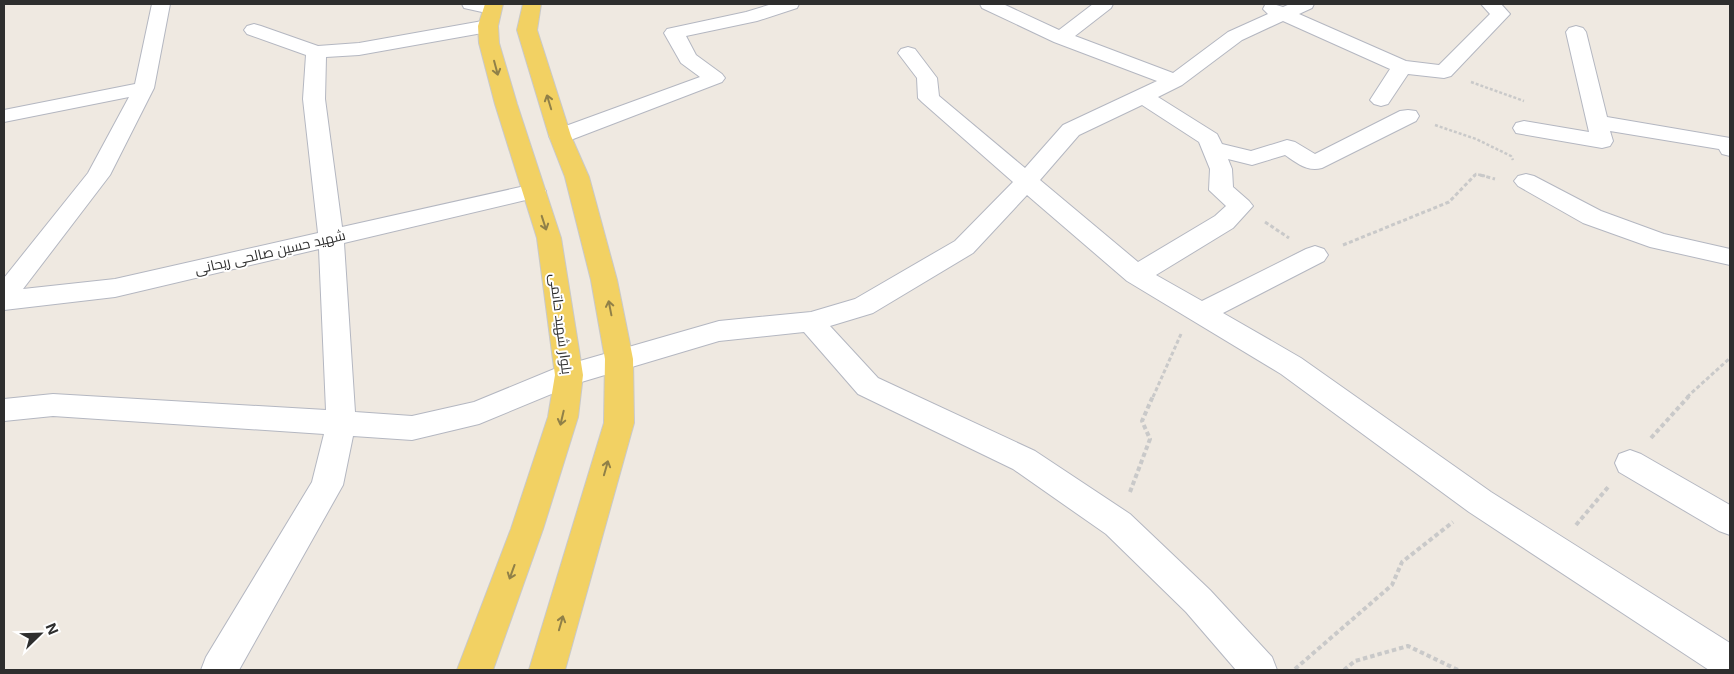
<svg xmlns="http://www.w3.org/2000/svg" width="1734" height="674" viewBox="0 0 1734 674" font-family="Inter,Cairo,sans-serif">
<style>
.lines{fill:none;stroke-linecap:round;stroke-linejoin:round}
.minor-casing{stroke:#b4b7c1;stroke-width:2}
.major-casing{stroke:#c9c9c9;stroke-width:2}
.path-far2{stroke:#c9c9c9;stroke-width:2.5;stroke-dasharray:3 2;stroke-linecap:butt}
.path-far1{stroke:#c9c9c9;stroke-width:3;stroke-dasharray:4 2.5;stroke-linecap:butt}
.path{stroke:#c9c9c9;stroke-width:4;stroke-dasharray:4.5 3;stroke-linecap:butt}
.minor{fill:#fff;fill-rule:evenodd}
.major{fill:#f2d163;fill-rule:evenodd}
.oneway{stroke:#908048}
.labels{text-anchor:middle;stroke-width:4;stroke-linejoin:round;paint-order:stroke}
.street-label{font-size:14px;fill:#2e2e2e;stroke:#fff}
</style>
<rect width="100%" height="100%" fill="#efe9e1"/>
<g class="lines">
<defs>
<g id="minor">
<path d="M152,4H170L154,88L110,175L23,289L115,279L318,233L303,99L306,55L247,34L244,30L247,26L254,24L261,26L318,46L359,43L488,20L495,22L498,26L495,30L488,32L359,55L326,57L325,99L342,227L534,184L542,186L546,191L542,196L534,198L344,243L355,412L412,416L474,402L559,367L719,321L811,312L855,299L955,241L1013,182L922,102L918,98L917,78L898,53L901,49L908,47L915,49L937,78L939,96L1025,168L1063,125L1157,81L1054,42L982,8L980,4H1003L1059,30L1093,4H1113L1111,8L1075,36L1173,73L1228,32L1268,14L1263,9L1265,5L1273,4L1283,7L1290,4H1314L1312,8L1299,14L1406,61L1439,65L1490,14L1481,4H1501L1510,14L1451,76L1444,78L1408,74L1388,104L1381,106L1374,104L1370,100L1390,69L1283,21L1242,40L1182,85L1158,97L1217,134L1222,144L1251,151L1287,140L1295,142L1315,154L1400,111L1408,110L1416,111L1419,116L1416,121L1322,168C1307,172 1297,163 1285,155L1252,165L1228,159L1232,169L1233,187L1249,201L1253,206L1233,228L1156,275L1202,301L1306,249L1315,246L1324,249L1328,255L1324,261L1223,313L1301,358L1491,492L1730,643V670H1709L1469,512L1281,374L1127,281L1027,195L973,253L873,313L830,326L878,378L1035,451L1130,514L1210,590L1272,657L1277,670H1236L1186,612L1106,534L1013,469L858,394L804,332L719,341L578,383L479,424L412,440L353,436L343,485L239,670H201L206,657L312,482L324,434L53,416L4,421V399L53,394L326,410L319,249L115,297L4,310V278L88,173L129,97L4,122V110L135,84ZM1142,105L1199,142L1210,169L1209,190L1226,206L1215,216L1138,262L1040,180L1079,135Z"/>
<path d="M462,4H496L500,8L498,12L491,14L464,8Z"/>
<path d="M772,4H799L797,8L757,21L686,36L696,55L722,74L725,78L722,82L568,141L560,143L552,141L549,136L552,131L700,77L681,63L664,33L667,29L746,12Z"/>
<path d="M1576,26L1583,28L1586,32L1607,117L1730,138V156L1722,154L1719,149L1610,131L1613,141L1610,146L1602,148L1516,133L1513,128L1516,123L1524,121L1589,132L1566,32L1569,28Z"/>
<path d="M1526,174L1534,176L1601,211L1664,234L1730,249V265L1650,247L1583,223L1518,186L1514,181L1518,176Z"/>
<path d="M1630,450L1641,454L1730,505V535L1719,531L1619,472L1615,463L1619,454Z"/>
</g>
<g id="major">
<path d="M485,4H503L498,26L499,43L517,104L561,238L583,375L578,417L543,529L493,670H457L511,529L548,417L555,375L537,238L495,104L479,43L478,26Z"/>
<path d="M523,4H541L537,30L571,136L589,177L617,280L633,359L634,423L565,670H529L604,423L605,359L591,280L565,177L549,136L517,30Z"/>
</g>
</defs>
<use href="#minor" class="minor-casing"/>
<use href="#major" class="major-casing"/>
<g class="path-far2">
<path d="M1471,82L1524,101"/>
<path d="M1435,125L1476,139L1511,156L1513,160"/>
<path d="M1474,176L1476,174L1485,176"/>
</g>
<g class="path-far1">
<path d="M1480,175L1495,179"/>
<path d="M1265,222L1289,238"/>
<path d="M1343,245L1449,202L1475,175"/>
<path d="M1153,397L1181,334"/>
<path d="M1687,397L1730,358"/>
</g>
<g class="path">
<path d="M1651,438L1689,396"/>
<path d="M1130,492L1150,439L1142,421L1153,396"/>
<path d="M1576,525L1609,486"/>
<path d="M1295,669L1392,585L1402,562L1453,522"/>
<path d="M1344,670L1355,661L1408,646L1458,670"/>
</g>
<use href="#minor" class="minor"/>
<use href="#major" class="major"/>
</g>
<defs><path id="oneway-shaft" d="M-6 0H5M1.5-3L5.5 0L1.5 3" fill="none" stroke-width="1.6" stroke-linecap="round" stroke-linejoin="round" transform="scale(1.25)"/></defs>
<g class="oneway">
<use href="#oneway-shaft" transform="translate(496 68) rotate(75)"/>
<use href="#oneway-shaft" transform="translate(549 102) rotate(-107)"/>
<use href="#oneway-shaft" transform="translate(544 223) rotate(72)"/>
<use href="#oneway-shaft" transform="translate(610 308) rotate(-101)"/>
<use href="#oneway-shaft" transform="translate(562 418) rotate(103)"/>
<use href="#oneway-shaft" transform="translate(606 468) rotate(-74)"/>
<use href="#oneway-shaft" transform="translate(512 572) rotate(110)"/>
<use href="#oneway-shaft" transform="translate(561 623) rotate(-74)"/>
</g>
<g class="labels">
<g class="street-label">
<text transform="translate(270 252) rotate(-13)" y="5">شهید حسین صالحی ریحانی</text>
<text transform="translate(561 324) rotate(83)" y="5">بلوار شهید حاتمی</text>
</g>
</g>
<rect width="1734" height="674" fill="none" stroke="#2e2e2e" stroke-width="10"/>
<g transform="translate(40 634) rotate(67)" stroke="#ffffff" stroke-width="4" paint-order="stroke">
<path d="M0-4L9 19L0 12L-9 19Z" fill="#2e2e2e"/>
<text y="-8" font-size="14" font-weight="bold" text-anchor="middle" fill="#2e2e2e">N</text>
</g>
</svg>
